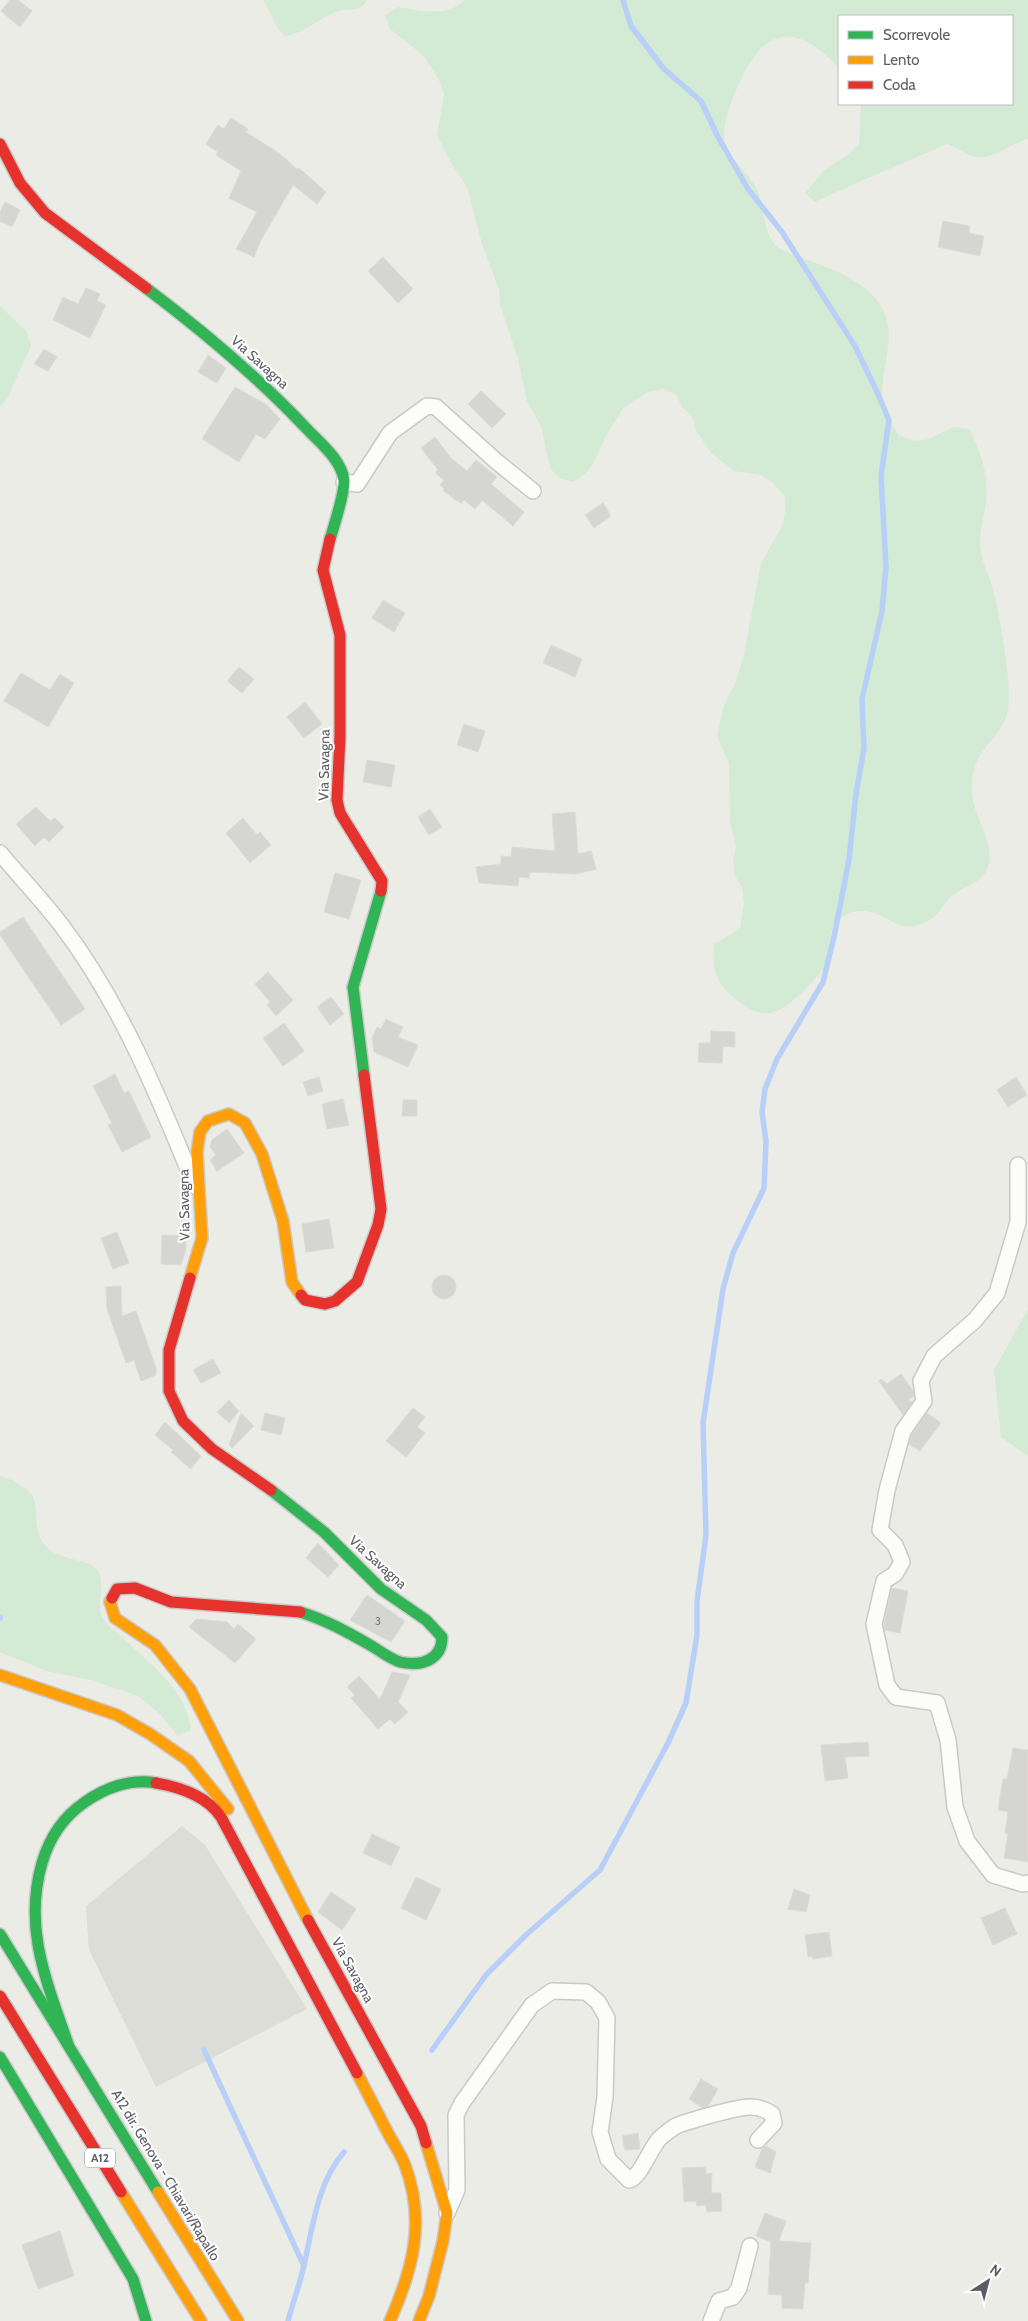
<svg xmlns="http://www.w3.org/2000/svg" width="1028" height="2321" viewBox="0 0 1028 2321" font-family="Cabin,sans-serif">
<style>
.industrial{fill:#ddddd7}
.green{fill:#d3ead5}
.lines{fill:none;stroke-linecap:round;stroke-linejoin:round}
.stream{stroke:#b8cff8;stroke-width:5.5}
.building{fill:#d5d5d1;stroke:#dcdbd5}
.street-casing{stroke:#c8c9c8;stroke-width:18}
.fast-casing{stroke:#cacaca;stroke-width:14}
.slow-casing{stroke:#cacaca;stroke-width:14}
.jam-casing{stroke:#cacaca;stroke-width:14}
.street{stroke:#fcfcfb;stroke-width:15}
.fast{stroke:#30b455;stroke-width:11}
.slow{stroke:#ff9f0a;stroke-width:11}
.jam{stroke:#e5322d;stroke-width:11}
.labels{text-anchor:middle;stroke-width:4;stroke-linejoin:round;paint-order:stroke}
.number-label{font-size:11px;fill:#7a7c80}
.shield{fill:#fff;stroke:#8c8e92;stroke-width:1}
.shield-label{font-size:12px;font-weight:bold;fill:#5b5d64}
.street-label{font-size:14px;fill:#5b5d64;stroke:#fff}
</style>
<rect width="100%" height="100%" fill="#ecece6"/>
<path class="industrial" d="M182,1826L205,1845L307,2009L156,2087L89,1950L86,1906Z"/>
<g class="green">
<path d="M263,0H367C360,14 346,7 335,12C317,20 305,33 285,36C273,25 272,14 263,0Z"/>
<path d="M465,0H1028V139C1010,143 992,162 972,156C964,153 956,147 947,144C903,164 858,181 815,202L805,193L824,170L849,154L859,143L861,104H1012V16H839V68C826,55 812,40 793,37C784,36 775,38 767,43C749,55 722,115 724,137C727,159 747,170 756,188C765,205 762,226 773,242C780,252 791,254 802,258C832,269 875,283 886,317C894,340 882,369 882,393C883,408 891,422 898,435L914,441L929,439L954,427L969,429C981,452 989,475 986,500C985,514 980,529 980,543C980,560 990,577 994,593C1000,618 1014,692 1007,714C997,745 971,747 972,791C972,818 1001,848 985,873C977,885 963,886 953,895C943,903 939,916 926,922C893,940 882,898 845,915C824,925 835,940 831,956C828,967 817,976 810,984C778,1018 761,1026 725,989C713,977 713,960 714,944L740,929L744,902L742,888L735,876L733,861L736,847L730,820L729,763L717,737L723,708L735,683L744,655L761,563L782,526L785,512V497L772,482L761,475L734,471L711,453L696,430L692,416L682,407L676,394L663,389L648,392L623,408L607,434L594,463L585,474L573,482L559,478L550,468L541,426L527,401L518,359L500,305L499,290L482,244L467,187L451,163L437,135L444,94L439,80L424,56L390,29L385,15L398,7C421,11 445,18 465,0Z"/>
<path d="M0,306L26,331L31,346L7,399L0,407Z"/>
<path d="M1028,1309V1456L1001,1437L994,1370Z"/>
<path d="M0,1476C12,1479 33,1489 35,1503C37,1517 35,1531 43,1543C57,1562 87,1557 97,1570C107,1584 96,1602 101,1615C106,1625 117,1633 125,1640C153,1666 186,1690 191,1730L178,1736L160,1714L138,1696L91,1680L50,1672L0,1652Z"/>
</g>
<g class="lines">
<g class="stream">
<path d="M0,1617V1618"/>
<path d="M204,2050L304,2266"/>
<path d="M432,2050L486,1975L527,1934L600,1870L668,1743L686,1703L697,1635V1601L706,1535L703,1423L723,1289L733,1253L764,1188L766,1141L762,1112L765,1089L777,1059L823,982L834,937L849,860L856,794L864,748L862,699L882,611L886,567L881,476L889,420L878,394L855,346L782,232L748,189L718,137L701,101L664,69L631,26L623,0"/>
<path d="M288,2321C293,2302 300,2284 304,2265C313,2227 317,2183 344,2152"/>
</g>
</g>
<g class="building">
<path d="M10,0H18L32,11L20,27L1,11Z"/>
<path d="M231,118L248,129L246,132L280,154L297,169L299,168L326,192L317,204L293,185L261,240L254,257L236,249L257,212L229,198L241,171L216,155L218,152L206,144L218,125L224,129Z"/>
<path d="M5,202L20,210L12,227L0,221V212Z"/>
<path d="M943,221L970,226L969,233L984,236L980,256L938,247Z"/>
<path d="M383,257L413,289L398,303L368,271Z"/>
<path d="M86,288L100,294L97,301L106,305L90,338L53,320L63,297L78,304Z"/>
<path d="M44,349L57,357L48,371L34,364Z"/>
<path d="M208,355L226,368L217,383L198,372Z"/>
<path d="M235,387L267,405L280,419L265,439L256,434L239,462L202,439Z"/>
<path d="M481,391L506,414L492,428L468,404Z"/>
<path d="M435,437L451,458L467,471L476,460L497,477L491,484L524,512L513,526L482,500L475,509L464,500L461,503L454,499L443,490L444,488L440,485L444,480L435,473L438,470L421,448Z"/>
<path d="M603,503L611,516L594,528L585,515Z"/>
<path d="M383,600L405,613L394,632L372,618Z"/>
<path d="M551,645L582,659L575,677L543,663Z"/>
<path d="M239,667L254,679L242,693L227,681Z"/>
<path d="M21,673L50,690L60,674L74,683L48,727L4,701Z"/>
<path d="M305,702L322,724L304,738L287,717Z"/>
<path d="M464,724L485,731L478,752L457,745Z"/>
<path d="M367,760L395,765L391,787L363,782Z"/>
<path d="M36,807L50,821L55,818L64,827L49,842L44,837L35,846L16,824Z"/>
<path d="M430,809L442,827L429,835L418,817Z"/>
<path d="M575,812L578,854L591,851L596,869L576,874L530,872L529,878L519,877L518,886L479,883L476,867L501,864V856L511,857L512,847L555,851L552,814Z"/>
<path d="M243,818L257,835L260,832L271,845L250,863L226,833Z"/>
<path d="M335,873L361,880L349,919L324,912Z"/>
<path d="M23,917L85,1009L61,1025L0,935V932Z"/>
<path d="M268,972L293,1000L276,1016L267,1005L270,1002L255,984Z"/>
<path d="M331,997L344,1014L330,1025L317,1007Z"/>
<path d="M386,1019L403,1027L398,1037L418,1045L408,1067L374,1052L372,1038L377,1027L381,1029Z"/>
<path d="M284,1023L304,1051L283,1066L263,1038Z"/>
<path d="M711,1031L735,1032V1047L723,1046L722,1063L698,1062L699,1043H710Z"/>
<path d="M115,1074L124,1093L129,1091L151,1137L122,1152L108,1125L112,1123L93,1086Z"/>
<path d="M319,1077L323,1091L308,1096L303,1082Z"/>
<path d="M1016,1077L1027,1095L1008,1107L997,1090Z"/>
<path d="M343,1099L349,1125L327,1129L322,1104Z"/>
<path d="M403,1100H417V1116H402Z"/>
<path d="M227,1129L244,1153L217,1171L210,1160L216,1155L210,1147L212,1140Z"/>
<path d="M329,1219L334,1248L306,1252L302,1224Z"/>
<path d="M117,1232L129,1263L113,1269L101,1238Z"/>
<path d="M162,1235L186,1236V1249L181,1265L161,1264Z"/>
<circle cx="444" cy="1287" r="12"/>
<path d="M121,1286L122,1316L136,1311L156,1368V1375L141,1381L134,1360L126,1363L107,1309L106,1287Z"/>
<path d="M213,1359L221,1373L201,1383L193,1370Z"/>
<path d="M901,1374L913,1391L914,1396L908,1400L912,1402L903,1415L879,1381L881,1379L887,1384Z"/>
<path d="M229,1400L239,1411L229,1423L217,1412Z"/>
<path d="M413,1408L425,1417L417,1427L425,1433L406,1457L386,1441Z"/>
<path d="M241,1413L254,1426L232,1448L229,1445Z"/>
<path d="M265,1413L285,1418L281,1435L261,1430Z"/>
<path d="M927,1413L941,1423L920,1451L909,1444L912,1435Z"/>
<path d="M165,1422L201,1456L191,1469L171,1452L173,1450L155,1435Z"/>
<path d="M318,1543L339,1565L328,1577L306,1558Z"/>
<path d="M892,1588L908,1591L900,1633L885,1630L884,1624Z"/>
<path d="M367,1595L405,1621L391,1642L350,1620Z"/>
<path d="M196,1619L227,1622L234,1629L238,1624L256,1639L235,1663L189,1627Z"/>
<path d="M392,1672L410,1675L398,1702L408,1712L395,1724L390,1719L378,1729L351,1698L355,1695L347,1687L359,1676L380,1699Z"/>
<path d="M868,1742L869,1756L845,1757L848,1778L825,1781L821,1745Z"/>
<path d="M1013,1748L1028,1750V1862L1004,1858L1008,1834L1005,1833L1008,1812L998,1810L1003,1779H1007Z"/>
<path d="M372,1834L400,1847L391,1866L363,1853Z"/>
<path d="M416,1877L441,1889L426,1920L401,1908Z"/>
<path d="M794,1889L810,1895L806,1912L788,1909Z"/>
<path d="M331,1892L356,1909L342,1930L318,1912Z"/>
<path d="M1005,1908L1017,1934L993,1945L981,1918Z"/>
<path d="M829,1932L832,1956L813,1959L812,1956L808,1957L805,1935Z"/>
<path d="M701,2079L718,2089L708,2106L703,2108L689,2099Z"/>
<path d="M638,2133L640,2149L625,2150L622,2136Z"/>
<path d="M766,2146L776,2152L770,2173L755,2167L762,2149Z"/>
<path d="M706,2167V2174L712,2173L711,2193H721L722,2211L707,2212L706,2205L697,2206L696,2201L684,2202L682,2168Z"/>
<path d="M765,2213L786,2221L779,2241L811,2243L808,2283H805L803,2309L782,2308V2295L768,2294L771,2242L756,2236Z"/>
<path d="M60,2231L74,2276L38,2289L22,2245Z"/>
</g>
<g class="lines">
<defs>
<g id="street">
<path d="M344,482L357,484L390,433L427,406L436,407L496,461L533,491"/>
<path d="M0,853C20,877 43,901 62,926C121,1004 158,1095 195,1186"/>
<path d="M1018,1165V1222L997,1293L975,1320L934,1356L921,1381L924,1401L903,1431L887,1490L880,1530L895,1545L902,1562L895,1574L884,1581L874,1624L887,1685L896,1697L937,1703L948,1740L955,1807L967,1841L993,1875L1023,1884L1028,1883"/>
<path d="M447,2213L457,2190L456,2115L462,2103L532,2005L552,1991L586,1992L598,2002L607,2018L605,2097L600,2132L608,2159L629,2180C640,2178 651,2147 660,2138C665,2134 671,2129 676,2126C688,2121 740,2106 751,2107C759,2107 766,2110 772,2114L774,2123L758,2140"/>
<path d="M711,2321L719,2301L733,2297L739,2288L750,2246"/>
</g>
<g id="fast">
<path d="M146,288C203,331 257,376 306,428C320,443 341,459 344,480C345,492 334,526 330,539"/>
<path d="M364,1075L353,987L381,891"/>
<path d="M271,1490L324,1532L381,1589L426,1620L442,1637C442,1660 421,1667 400,1662C390,1659 379,1650 370,1645C347,1632 326,1620 300,1612"/>
<path d="M0,1934L158,2192"/>
<path d="M68,2044C47,1982 23,1929 42,1863C49,1839 63,1817 85,1802C105,1788 131,1778 156,1783"/>
<path d="M0,2057L133,2279L146,2321"/>
</g>
<g id="slow">
<path d="M190,1278L202,1238L197,1152L200,1132L208,1121L229,1114L245,1123L262,1154L283,1221L292,1282L301,1295"/>
<path d="M112,1598L110,1602L115,1618L155,1645L190,1689L308,1920"/>
<path d="M0,1675L117,1715L150,1734L189,1761L228,1809"/>
<path d="M357,2073C368,2094 378,2114 389,2135C394,2144 401,2155 405,2165C426,2221 413,2269 390,2321"/>
<path d="M121,2192L201,2321"/>
<path d="M158,2192L238,2321"/>
<path d="M419,2321L429,2296L443,2241L447,2213L426,2143"/>
</g>
<g id="jam">
<path d="M0,144L20,183L45,213L146,288"/>
<path d="M330,539L323,570L340,635V736L337,800L340,813L382,881L381,891"/>
<path d="M190,1278L169,1350V1391L183,1421L212,1449L271,1490"/>
<path d="M301,1295L305,1300L325,1304L335,1301L357,1282L378,1225L381,1209L364,1075"/>
<path d="M112,1598L117,1589L135,1588L171,1602L300,1612"/>
<path d="M156,1783C180,1787 207,1796 221,1817L357,2073"/>
<path d="M308,1920L421,2126L426,2143"/>
<path d="M0,1996L121,2192"/>
</g>
</defs>
<use href="#street" class="street-casing"/>
<use href="#fast" class="fast-casing"/>
<use href="#slow" class="slow-casing"/>
<use href="#jam" class="jam-casing"/>
<use href="#street" class="street"/>
<use href="#fast" class="fast"/>
<use href="#slow" class="slow"/>
<use href="#jam" class="jam"/>
</g>
<g class="labels">
<g class="number-label">
<text x="378" y="1625">3</text>
</g>
<rect class="shield" x="85" y="2148.5" width="30" height="19" rx="4"/>
<g class="shield-label">
<text x="100" y="2162">A12</text>
</g>
<g class="street-label">
<text transform="translate(260 362) rotate(42)" y="5">Via Savagna</text>
<text transform="translate(324 765) rotate(-89)" y="5">Via Savagna</text>
<text transform="translate(184 1205) rotate(-91)" y="5">Via Savagna</text>
<text transform="translate(378 1562) rotate(42)" y="5">Via Savagna</text>
<text transform="translate(353 1970) rotate(61)" y="5">Via Savagna</text>
<text transform="translate(166 2175) rotate(59)" y="5">A12 dir. Genova - Chiavari/Rapallo</text>
</g>
</g>
<rect x="838" y="15" width="175" height="90" fill="#ffffff" stroke="#bdbec1"/>
<rect x="848" y="31" width="25" height="8" fill="#30b455" stroke="#bdbec1"/>
<text x="883" y="40" font-size="15" fill="#5b5d64">Scorrevole</text>
<rect x="848" y="56" width="25" height="8" fill="#ff9f0a" stroke="#bdbec1"/>
<text x="883" y="65" font-size="15" fill="#5b5d64">Lento</text>
<rect x="848" y="81" width="25" height="8" fill="#e5322d" stroke="#bdbec1"/>
<text x="883" y="90" font-size="15" fill="#5b5d64">Coda</text>
<g transform="translate(988 2281) rotate(36)" stroke="#ffffff" stroke-width="4" paint-order="stroke">
<path d="M0-4L9 19L0 12L-9 19Z" fill="#5b5d64"/>
<text y="-8" font-size="14" font-weight="bold" text-anchor="middle" fill="#5b5d64">N</text>
</g>
</svg>
